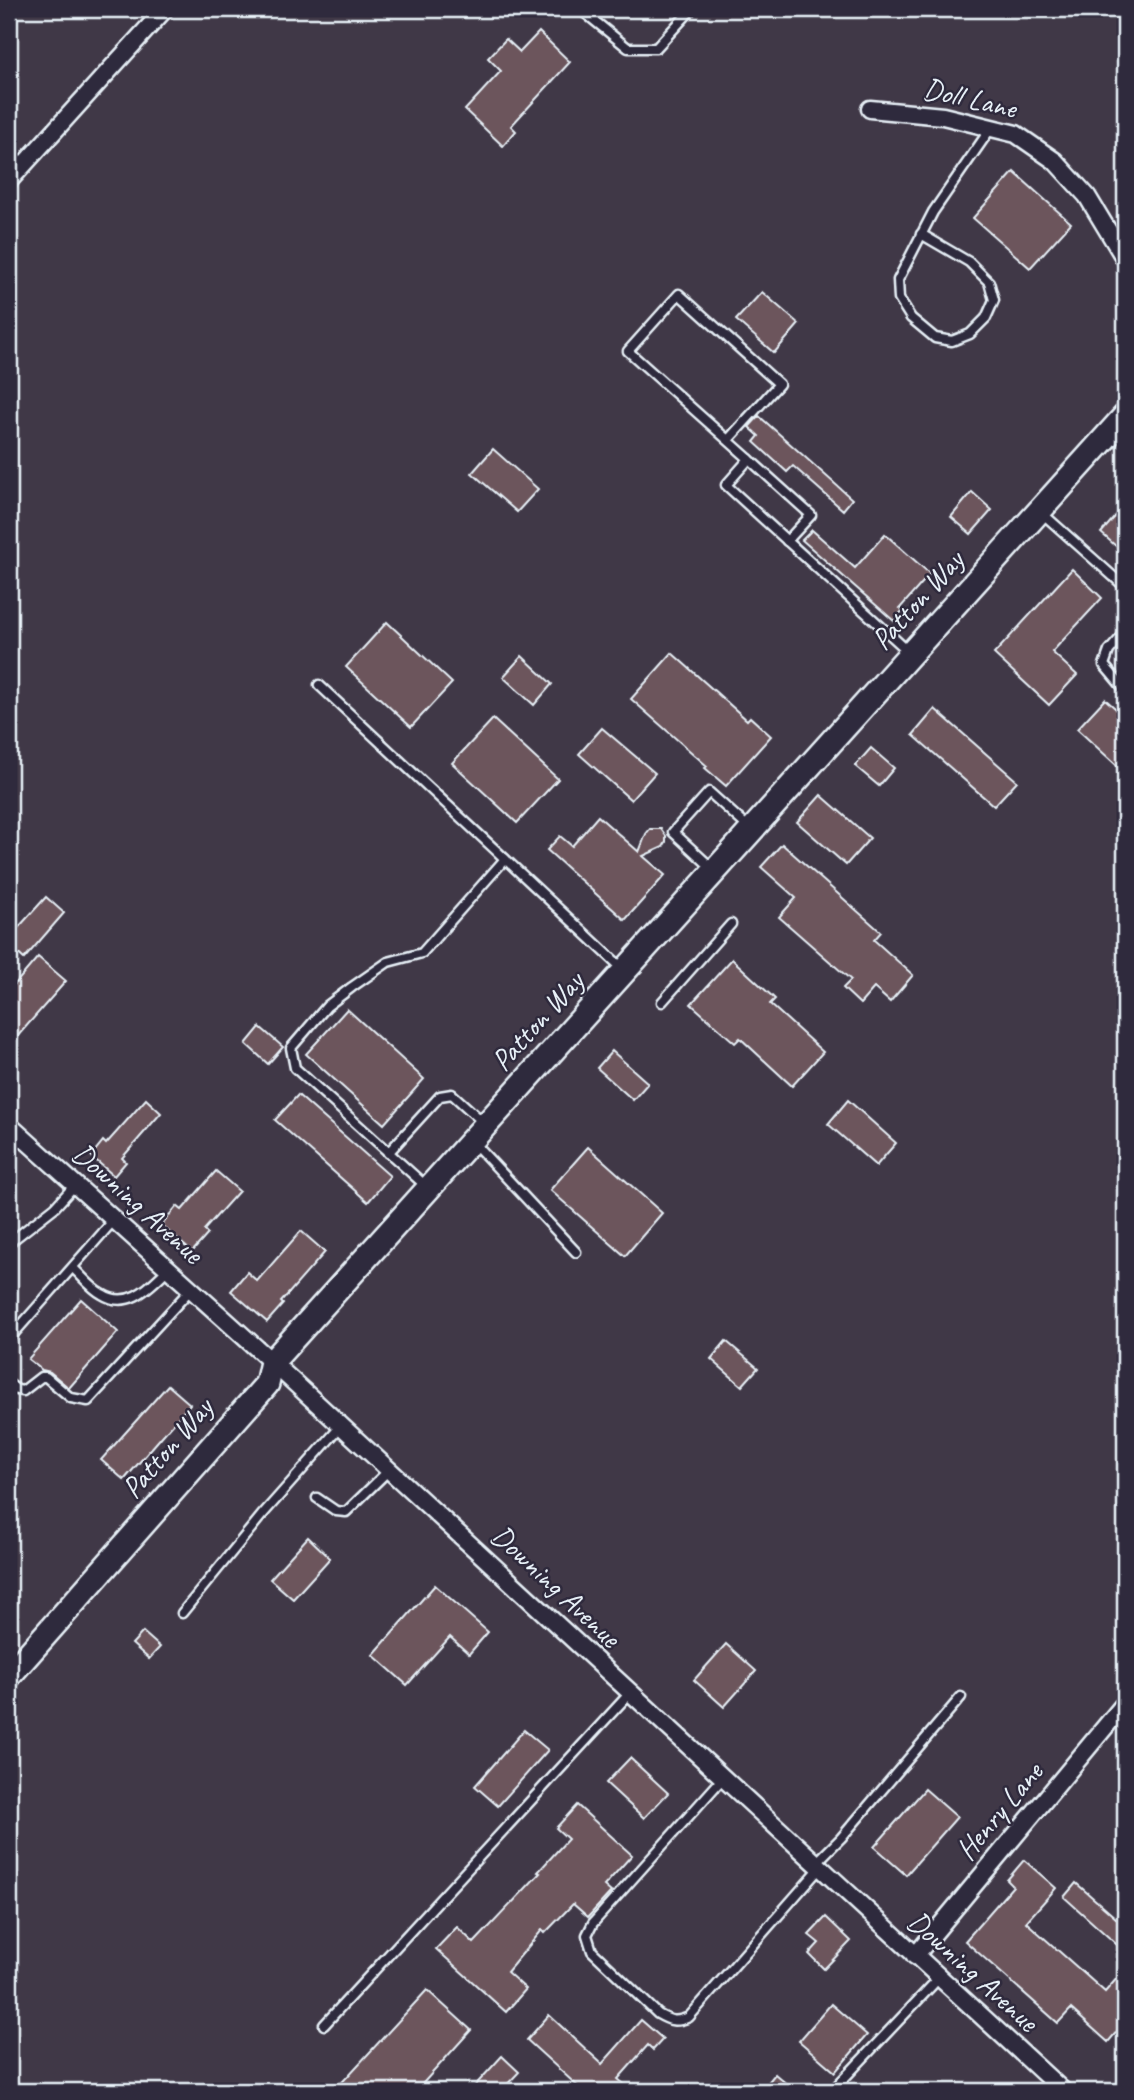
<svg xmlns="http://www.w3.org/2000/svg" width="1134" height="2100" viewBox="0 0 1134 2100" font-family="Caveat,sans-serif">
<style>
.built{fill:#413746}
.building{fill:#6c555c;stroke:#e8f1f8;stroke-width:2}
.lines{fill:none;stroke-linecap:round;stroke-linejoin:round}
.lane-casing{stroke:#e8f1f8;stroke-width:13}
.street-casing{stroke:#e8f1f8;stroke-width:21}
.secondary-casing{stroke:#e8f1f8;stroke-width:28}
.lane{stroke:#2f2a3d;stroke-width:8}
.street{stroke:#2f2a3d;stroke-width:16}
.secondary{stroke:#2f2a3d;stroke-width:23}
.labels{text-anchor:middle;stroke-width:5;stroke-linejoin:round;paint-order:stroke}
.street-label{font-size:30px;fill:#e8f1f8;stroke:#2f2a3d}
</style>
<rect width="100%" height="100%" fill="#2f2a3d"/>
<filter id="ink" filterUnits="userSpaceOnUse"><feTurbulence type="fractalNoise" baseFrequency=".0143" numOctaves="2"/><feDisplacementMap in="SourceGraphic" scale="14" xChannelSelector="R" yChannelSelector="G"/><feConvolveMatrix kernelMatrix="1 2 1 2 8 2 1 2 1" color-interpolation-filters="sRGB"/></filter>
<g filter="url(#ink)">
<rect class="built" x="9" y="9" width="1116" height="2082"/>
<g class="building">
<path d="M539,32L570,62L511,126L516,131L503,146L465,110L501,71L488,58L506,39L520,52Z"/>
<path d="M1014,172L1071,223L1030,268L973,218Z"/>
<path d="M762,292L799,324L774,353L736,320Z"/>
<path d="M759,416L852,499L843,510L793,466L787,472L754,442L759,436L749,427Z"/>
<path d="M493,449L538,489L517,512L472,473Z"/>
<path d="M972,492L992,510L971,534L951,517Z"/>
<path d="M1125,505V554L1101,533Z"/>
<path d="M812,530L855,568L885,534L930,574L900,608L903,610L894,621L802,540Z"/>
<path d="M1072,569L1102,598L1052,652L1077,675L1049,705L994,654Z"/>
<path d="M387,622L452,683L411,727L346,667Z"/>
<path d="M672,653L747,720L750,717L771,736L726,786L705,768L707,766L631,699Z"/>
<path d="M522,656L552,684L534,705L503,677Z"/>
<path d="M1105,699L1125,717V773L1077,729Z"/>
<path d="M935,709L1017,781L994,806L913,735Z"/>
<path d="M493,719L558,779L517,823L452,763Z"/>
<path d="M602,728L655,773L631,800L579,754Z"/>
<path d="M871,748L894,768L879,786L855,766Z"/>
<path d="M821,795L870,838L846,865L797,822Z"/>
<path d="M598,816L639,852L646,834L650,829H661L666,836V842L663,847L643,856L665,875L625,920L547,850L560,836L572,846Z"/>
<path d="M782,844L881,932L874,940L913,975L890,1002L874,988L860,1004L843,988L851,980L779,917L796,898L761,867Z"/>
<path d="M46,897L64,913L24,959L9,945V938Z"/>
<path d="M38,957L66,981L9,1046V991Z"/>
<path d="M732,959L775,999L770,1004L823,1052L792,1086L740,1038L735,1043L691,1004Z"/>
<path d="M347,1009L424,1079L384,1124L306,1054Z"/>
<path d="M260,1027L283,1047L268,1064L246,1044Z"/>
<path d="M612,1051L648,1083L633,1100L597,1068Z"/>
<path d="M298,1095L390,1176L368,1202L275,1120Z"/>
<path d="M146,1099L161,1113L122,1158L126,1162L114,1176L91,1156L103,1141L106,1144Z"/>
<path d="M848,1100L896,1143L876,1166L828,1124Z"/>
<path d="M588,1147L662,1213L625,1256L550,1190Z"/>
<path d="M216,1171L239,1191L204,1230L208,1234L192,1252L161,1225L177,1206L182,1210Z"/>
<path d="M301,1231L325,1252L281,1302L283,1304L267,1322L231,1291L247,1272L257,1281Z"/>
<path d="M81,1299L118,1332L69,1388L50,1372L42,1370L28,1359Z"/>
<path d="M726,1341L758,1368L742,1386L711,1359Z"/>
<path d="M168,1385L190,1404L124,1480L101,1460Z"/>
<path d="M308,1537L330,1558L293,1599L270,1579Z"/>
<path d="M435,1585L488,1632L469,1654L450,1637L407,1685L373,1655Z"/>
<path d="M143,1632L160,1647L149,1659L132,1644Z"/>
<path d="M726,1644L756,1671L724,1707L694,1680Z"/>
<path d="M524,1730L548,1750L498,1806L475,1786Z"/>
<path d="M630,1758L668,1793L644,1818L606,1783Z"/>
<path d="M925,1789L957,1817L906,1875L874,1847Z"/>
<path d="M577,1805L632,1855L604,1886L611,1892L588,1917L573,1904L545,1933L542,1930L507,1972L526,1989L506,2012L436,1949L457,1927L474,1943L540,1873L538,1872L568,1839L556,1828Z"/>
<path d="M1024,1860L1056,1888L1026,1922L1105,1992L1125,1969V2022L1108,2042L1071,2009L1058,2023L965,1941L1013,1886L1007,1880Z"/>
<path d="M1076,1883L1125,1926V1952L1064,1897Z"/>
<path d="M826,1917L851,1941L824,1969L809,1954L819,1943L809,1935Z"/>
<path d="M427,1990L471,2030L416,2091H334Z"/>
<path d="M831,2004L867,2035L835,2072L799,2041Z"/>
<path d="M549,2015L602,2064L641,2020L663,2039L653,2050L648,2045L618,2079L632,2091H583L527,2040Z"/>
<path d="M502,2056L519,2072L501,2091H470Z"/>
<path d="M775,2074L795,2091H761Z"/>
</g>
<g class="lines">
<defs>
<g id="lane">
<path d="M580,9L628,48H656L692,9"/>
<path d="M921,234L969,262L989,282L994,300L986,318L970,334L952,341L935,338L911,318L899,299L898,280L933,212L991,128"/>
<path d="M728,440L779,384L679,294L628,351L749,459L726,485L909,652"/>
<path d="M749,459L811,515L787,541"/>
<path d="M1042,513L1125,587"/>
<path d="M1125,633L1109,651L1104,665L1125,690"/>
<path d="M319,685L623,969"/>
<path d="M713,869L673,832L709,792L749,828"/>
<path d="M662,1002L731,924"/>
<path d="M473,1142L576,1252"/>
<path d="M388,1153L440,1096L452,1094L484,1123"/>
<path d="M428,1188L295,1068L291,1048L327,1006L352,987L388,962L422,953L505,859"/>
<path d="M9,1243L55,1207L75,1185"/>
<path d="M73,1268C82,1276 91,1288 102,1294C129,1311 150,1286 168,1269"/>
<path d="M9,1339L114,1220"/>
<path d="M9,1384L17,1390L23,1391L41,1377H46L71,1398L88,1401L191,1289"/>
<path d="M317,1498L336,1511L346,1512L389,1470"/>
<path d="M182,1613L262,1515L341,1426"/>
<path d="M723,1778L593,1923L587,1935L592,1951L658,2014C670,2021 676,2023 689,2017L820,1868"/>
<path d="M815,1864L841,1838L961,1697"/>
<path d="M324,2025L630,1693"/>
<path d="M832,2091L939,1978"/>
</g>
<g id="street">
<path d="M870,109L943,116L1016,134L1055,161L1087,196L1125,259"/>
<path d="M9,181L165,9"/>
<path d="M9,1125L272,1362L1063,2091"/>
<path d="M915,1956L1125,1703"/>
</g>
<path id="secondary" d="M9,1676L267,1384L272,1362L1125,416"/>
</defs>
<use href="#lane" class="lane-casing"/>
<use href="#street" class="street-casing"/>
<use href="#secondary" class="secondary-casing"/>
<use href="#lane" class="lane"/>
<use href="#street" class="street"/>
<use href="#secondary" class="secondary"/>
</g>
</g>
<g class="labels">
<g class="street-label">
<text transform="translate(970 98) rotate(13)" y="10">Doll Lane</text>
<text transform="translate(917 600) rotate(-48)" y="10">Patton Way</text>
<text transform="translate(537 1021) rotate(-48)" y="10">Patton Way</text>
<text transform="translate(138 1203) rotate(42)" y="10">Downing Avenue</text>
<text transform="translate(167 1448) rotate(-49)" y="10">Patton Way</text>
<text transform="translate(556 1586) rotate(43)" y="10">Downing Avenue</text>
<text transform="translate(999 1811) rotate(-50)" y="10">Henry Lane</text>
<text transform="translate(973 1971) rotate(42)" y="10">Downing Avenue</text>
</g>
</g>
<rect width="1134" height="2100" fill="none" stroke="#2f2a3d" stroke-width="35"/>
<rect x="18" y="18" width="1099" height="2065" fill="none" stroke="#e8f1f8" stroke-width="2.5" filter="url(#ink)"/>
</svg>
